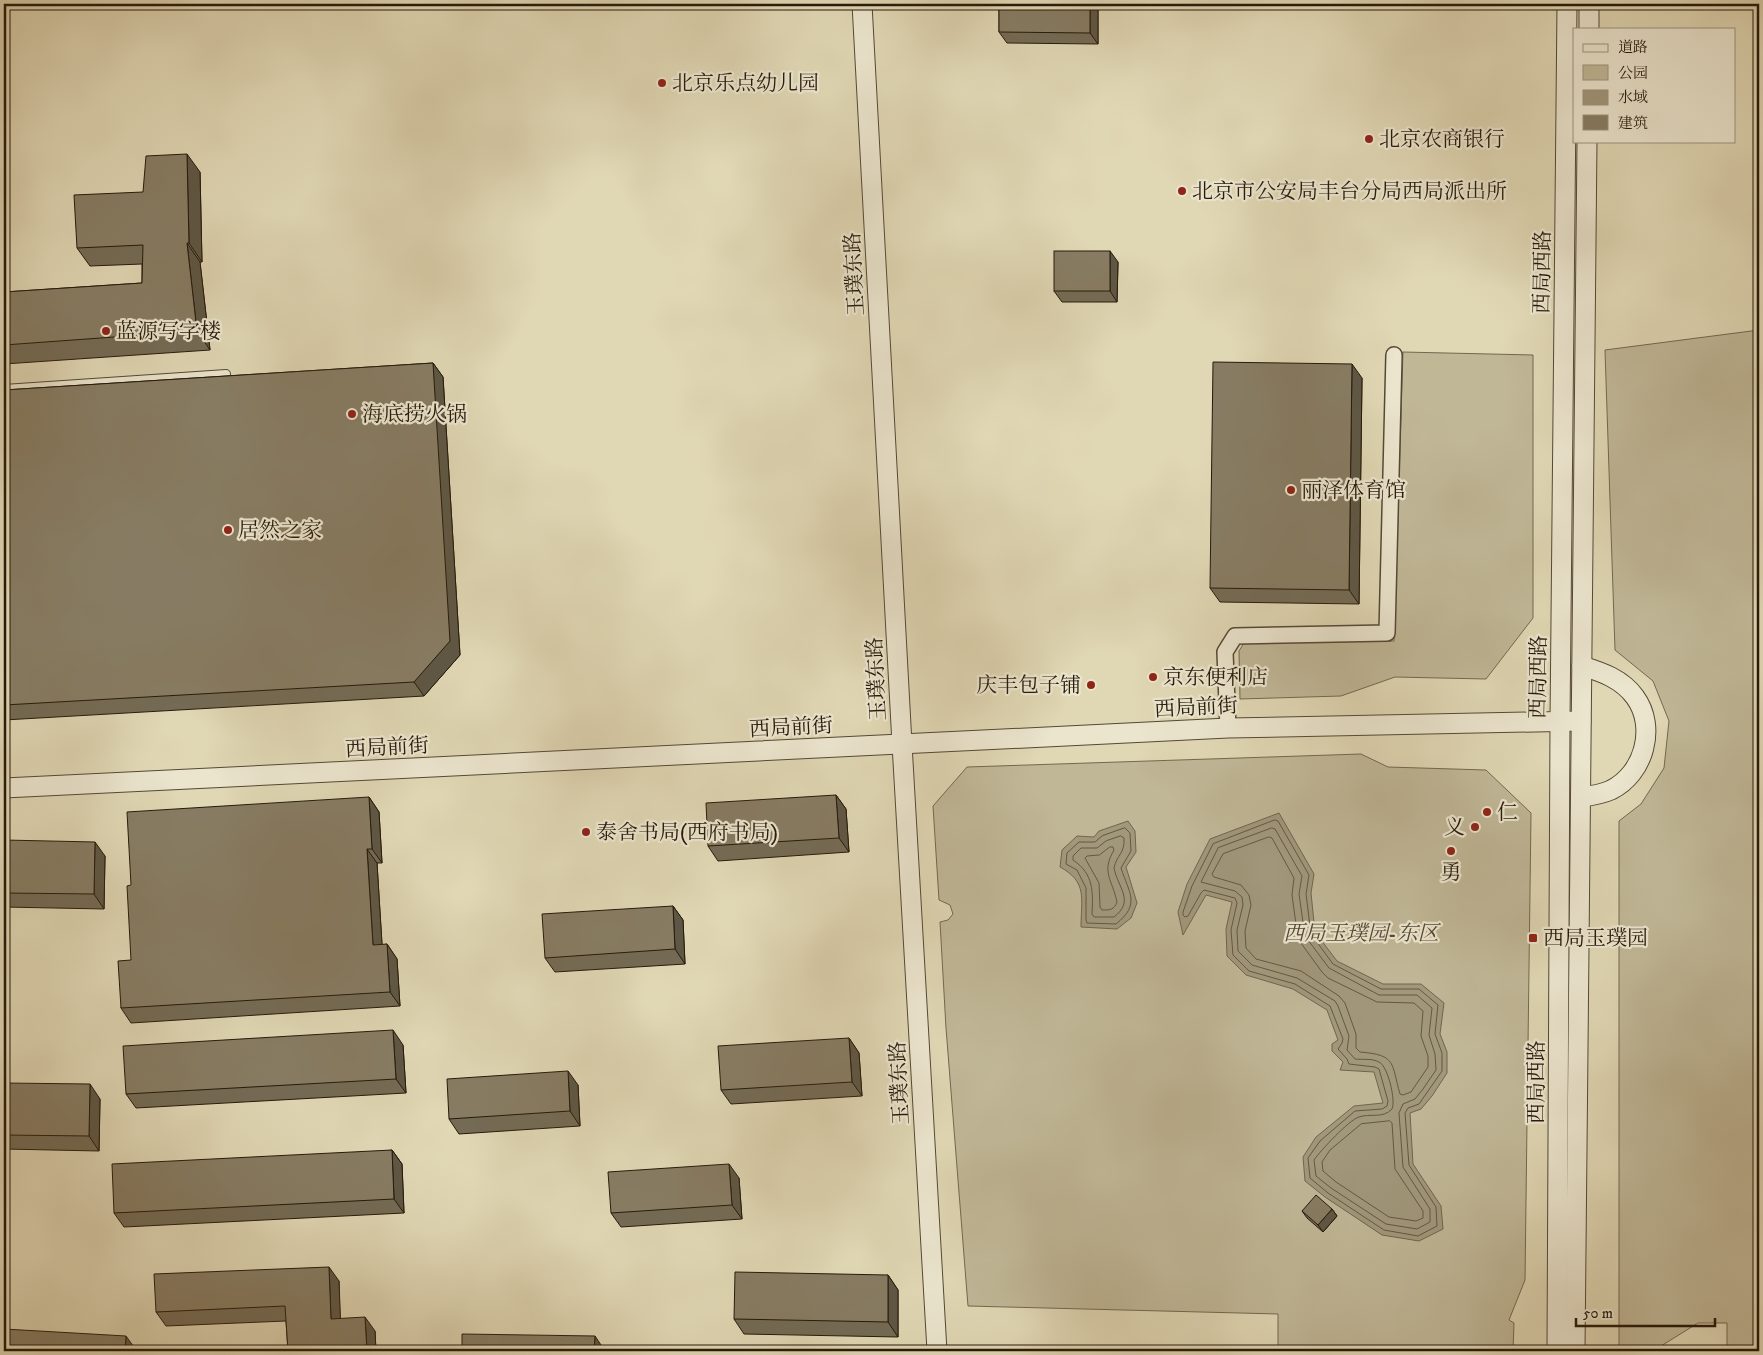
<svg xmlns="http://www.w3.org/2000/svg" width="1763" height="1355" viewBox="0 0 1763 1355" font-family="'IM FELL DW Pica','Noto Serif SC',serif">
<style>
.green{fill:#c0b797;stroke:#736851}
.water{fill:#a1977b;stroke:#70654e}
.lines{fill:none;stroke-linecap:round;stroke-linejoin:round}
.shore{stroke:#645843;stroke-width:1}
.service-casing{stroke:#544935;stroke-width:10}
.minor-casing{stroke:#544935;stroke-width:18}
.tertiary-casing{stroke:#544935;stroke-width:21}
.service{stroke:#ebe5ce;stroke-width:8}
.minor{stroke:#ebe5ce;stroke-width:15}
.tertiary{stroke:#ebe5ce;stroke-width:19}
.wall{fill:#746b55;stroke:#261a0b}
.shaded-wall{fill:#5e5745;stroke:#261a0b}
.building{fill:#877c63;stroke:#261a0b}
.poi-dot{fill:#8f2418;stroke:#ebe5ce;stroke-width:2}
.labels{text-anchor:middle;stroke-width:4.5;stroke-linejoin:round;paint-order:stroke}
.poi-label{font-size:21px;fill:#261a0b;stroke:#ebe5ce;text-anchor:start}
.street-label{font-size:21px;fill:#261a0b;stroke:#ebe5ce}
.park-label{font-size:21px;font-style:italic;fill:#544935;stroke:#ebe5ce}
</style>
<rect width="100%" height="100%" fill="#e0d7b4"/>
<filter id="stains"><feTurbulence type="fractalNoise" baseFrequency=".004" numOctaves="4"/><feColorMatrix values="0 0 0 0 .2 0 0 0 0 .09 0 0 0 0 .02 0 0 0 .5 -.17"/></filter>
<radialGradient id="worn" r=".72"><stop offset=".6" stop-color="#630" stop-opacity="0"/><stop offset="1" stop-color="#630" stop-opacity=".3"/></radialGradient>
<g class="green">
<path d="M1759,330V1347L1727,1348V1323H1698L1653,1351H1619V821L1641,804L1664,768L1669,721L1653,681L1615,650L1605,350Z"/>
<path d="M1403,352L1533,355V618L1486,679L1395,677L1341,696L1240,699L1239,651L1244,643L1394,641Z"/>
<path d="M1361,754L1388,767L1486,770L1531,813L1525,1280L1509,1320L1514,1323L1513,1351H1278V1314L968,1306L946,1028L940,922L948,920L953,914L950,905L939,900L933,806L967,767Z"/>
</g>
<g class="water">
<path d="M1279,813L1314,874L1311,893L1315,932L1337,961L1383,984H1421L1444,1003L1440,1034L1447,1052V1073L1432,1096L1421,1109L1410,1113L1413,1164L1441,1206L1443,1229L1419,1241L1382,1235L1325,1197L1305,1181L1303,1157L1316,1137L1354,1106L1383,1103L1374,1072L1340,1070L1343,1062L1332,1051V1044L1338,1040L1327,1010L1293,989L1246,975L1227,956L1226,929L1232,902L1206,895L1183,935L1178,912L1187,884L1210,839Z"/>
<path d="M1128,821L1135,831L1136,852L1126,867L1137,903L1131,918L1117,929L1081,927C1081,899 1088,882 1060,867L1062,850L1077,836L1094,837L1099,831Z"/>
</g>
<g class="lines">
<g class="shore">
<path d="M1275,820L1278,821L1309,875L1306,894L1311,934L1333,964L1381,989H1419L1438,1005L1435,1034L1442,1053V1071L1419,1104L1408,1108L1405,1113L1409,1165L1436,1207L1437,1226L1418,1236L1384,1230L1328,1193L1310,1178L1308,1158L1320,1141L1355,1111L1382,1109L1387,1106L1388,1101L1379,1069L1375,1067L1349,1064L1347,1059L1338,1049L1342,1043L1343,1039L1330,1006L1295,984L1249,971L1233,955L1231,930L1237,903L1235,898L1204,890L1201,893L1188,916L1185,917L1183,915V912L1192,886L1213,844Z"/>
<path d="M1125,828L1130,833L1131,851L1121,868C1129,893 1141,904 1116,924L1087,923L1086,920V888L1077,870L1066,864L1067,853L1079,842H1095L1102,836Z"/>
<path d="M1272,828L1275,829L1302,876L1299,894L1305,936L1329,968L1379,995H1417L1432,1008L1429,1035L1435,1054L1436,1070L1423,1089L1415,1099L1403,1104L1399,1113L1403,1167L1430,1209V1222L1417,1229L1386,1224L1331,1188L1316,1176L1314,1160C1321,1150 1349,1120 1359,1117C1370,1113 1383,1119 1392,1109C1396,1101 1388,1066 1379,1062C1372,1058 1362,1060 1355,1059L1347,1050L1349,1036L1338,1006L1335,1001L1297,978L1252,965L1238,951L1237,930L1243,905L1242,897L1235,891L1201,882L1218,848Z"/>
<path d="M1121,836L1124,838C1125,854 1117,854 1114,868C1118,888 1135,901 1114,917H1094L1092,914C1093,892 1094,874 1073,860V856L1081,848H1097L1106,841Z"/>
<path d="M1269,837L1272,838L1294,878L1292,895L1298,939L1322,972L1328,978L1377,1002L1414,1003L1423,1011L1421,1036L1428,1056V1067L1411,1092L1403,1095L1400,1094C1391,1063 1397,1055 1360,1052L1356,1048V1034L1345,1003L1339,996L1301,971L1256,959L1246,948L1245,931L1251,905L1249,895L1241,885L1214,877L1212,874L1223,854Z"/>
<path d="M1110,847H1113L1114,850C1101,872 1112,879 1117,902C1114,910 1110,910 1102,910L1100,907L1099,883L1085,858L1087,856L1099,855Z"/>
<path d="M1390,1121L1392,1123L1395,1169L1423,1211V1218L1416,1221L1389,1217L1336,1182L1323,1171L1322,1162L1330,1150L1361,1124Z"/>
</g>
<defs>
<path id="service" d="M4,389L226,374"/>
<path id="minor" d="M1228,728L1225,652L1235,636L1387,633L1394,355"/>
<g id="tertiary">
<path d="M862,4L902,744L937,1351"/>
<path d="M1589,29V4"/>
<path d="M4,788L1228,728L1581,721"/>
<path d="M1581,797C1590,796 1602,794 1611,790C1644,774 1657,727 1635,697C1622,679 1602,672 1582,666"/>
<path d="M1557,1351L1560,722L1567,4"/>
<path d="M1575,1351L1587,141"/>
</g>
</defs>
<use href="#service" class="service-casing"/>
<use href="#minor" class="minor-casing"/>
<use href="#tertiary" class="tertiary-casing"/>
<use href="#service" class="service"/>
<use href="#minor" class="minor"/>
<use href="#tertiary" class="tertiary"/>
</g>
<g class="wall">
<path d="M999,4H1095L1098,7V44L1007,43L999,32Z"/>
<path d="M200,172L202,262H200L210,350L4,364V292L142,283V264L90,266L77,248L143,192Z"/>
<path d="M1118,262L1117,302H1062L1054,291Z"/>
<path d="M433,363L443,377L460,655L424,696L4,720V390Z"/>
<path d="M1362,378L1359,604L1220,602L1210,588Z"/>
<path d="M836,795L846,809L849,852L718,861L708,846Z"/>
<path d="M369,797L379,812L382,863H377L382,945L387,944L397,959L400,1006L131,1023L121,1008L131,960Z"/>
<path d="M4,840L105,856L104,909L4,907Z"/>
<path d="M673,906L683,920L685,964L555,972L545,958Z"/>
<path d="M849,1038L859,1053L862,1096L731,1104L721,1090Z"/>
<path d="M403,1045L406,1093L136,1108L126,1094Z"/>
<path d="M4,1083L100,1099L99,1151L4,1149Z"/>
<path d="M578,1085L580,1126L459,1134L449,1119Z"/>
<path d="M392,1150L402,1164L404,1213L124,1227L114,1213Z"/>
<path d="M739,1178L742,1219L621,1227L611,1213Z"/>
<path d="M1332,1209L1337,1216L1323,1232L1307,1218L1302,1211Z"/>
<path d="M888,1275L898,1290V1337L744,1334L734,1319Z"/>
<path d="M339,1281L340,1319L375,1331L376,1351H288L286,1321L166,1326L156,1312Z"/>
</g>
<g class="shaded-wall">
<path d="M1090,4H1095L1098,7V44L1090,33Z"/>
<path d="M187,154L200,172L202,262L189,243Z"/>
<path d="M187,243L200,262L210,350L197,331Z"/>
<path d="M1110,251L1118,262L1117,302L1110,291Z"/>
<path d="M433,363L443,377L460,655L424,696L414,682Z"/>
<path d="M1352,364L1362,378L1359,604L1349,590Z"/>
<path d="M836,795L846,809L849,852L839,838Z"/>
<path d="M369,797L379,812L382,863L372,849Z"/>
<path d="M95,842L105,856L104,909L94,894Z"/>
<path d="M367,849L377,863L383,960L373,945Z"/>
<path d="M673,906L683,920L685,964L675,949Z"/>
<path d="M387,944L397,959L400,1006L390,992Z"/>
<path d="M393,1030L403,1045L406,1093L396,1079Z"/>
<path d="M849,1038L859,1053L862,1096L852,1082Z"/>
<path d="M568,1071L578,1085L580,1126L570,1111Z"/>
<path d="M90,1084L100,1099L99,1151L89,1136Z"/>
<path d="M392,1150L402,1164L404,1213L394,1199Z"/>
<path d="M729,1164L739,1178L742,1219L732,1205Z"/>
<path d="M1332,1209L1337,1216L1323,1232L1318,1225Z"/>
<path d="M329,1267L339,1281L341,1334L331,1319Z"/>
<path d="M888,1275L898,1290V1337L888,1322Z"/>
<path d="M365,1317L375,1331L376,1351H367Z"/>
<path d="M126,1336L136,1350V1351H125Z"/>
<path d="M595,1336L605,1351H594Z"/>
</g>
<g class="building">
<path d="M999,4H1090V33L999,32Z"/>
<path d="M187,154L189,243H187L197,331L4,345V292L142,283L143,245L77,248L74,195L143,192L146,156Z"/>
<rect x="1054" y="251" width="56" height="40"/>
<path d="M1213,362L1352,364L1349,590L1210,588Z"/>
<path d="M433,363L450,641L414,682L4,705V390Z"/>
<path d="M836,795L839,838L708,846L706,803Z"/>
<path d="M369,797L372,849H367L373,945L387,944L390,992L121,1008L118,961L131,960L127,886L131,885L127,812Z"/>
<path d="M4,840L95,842L94,894L4,893Z"/>
<path d="M673,906L675,949L545,958L542,914Z"/>
<path d="M393,1030L396,1079L126,1094L123,1046Z"/>
<path d="M849,1038L852,1082L721,1090L718,1046Z"/>
<path d="M568,1071L570,1111L449,1119L447,1079Z"/>
<path d="M4,1083L90,1084L89,1136L4,1135Z"/>
<path d="M392,1150L394,1199L114,1213L112,1164Z"/>
<path d="M729,1164L732,1205L611,1213L608,1172Z"/>
<path d="M1316,1195L1332,1209L1318,1225L1302,1211Z"/>
<path d="M329,1267L331,1319L365,1317L367,1351H288L285,1306L156,1312L154,1274Z"/>
<path d="M735,1272L888,1275V1322L734,1319Z"/>
<path d="M4,1329L126,1336L125,1351H4Z"/>
<path d="M462,1334L595,1336L594,1351H462Z"/>
</g>
<g class="poi-dot">
<circle cx="662" cy="83" r="5"/>
<circle cx="1369" cy="139" r="5"/>
<circle cx="1182" cy="191" r="5"/>
<circle cx="106" cy="331" r="5"/>
<circle cx="352" cy="414" r="5"/>
<circle cx="1291" cy="490" r="5"/>
<circle cx="228" cy="530" r="5"/>
<circle cx="1153" cy="677" r="5"/>
<circle cx="1091" cy="685" r="5"/>
<circle cx="1487" cy="812" r="5"/>
<circle cx="1475" cy="827" r="5"/>
<circle cx="586" cy="832" r="5"/>
<circle cx="1451" cy="851" r="5"/>
<rect x="1528" y="933" width="10" height="10" rx="2.5"/>
</g>
<g class="labels">
<g class="poi-label">
<text x="672" y="90">北京乐点幼儿园</text>
<text x="1379" y="146">北京农商银行</text>
<text x="1192" y="198">北京市公安局丰台分局西局派出所</text>
<text x="116" y="338">蓝源写字楼</text>
<text x="362" y="421">海底捞火锅</text>
<text x="1301" y="497">丽泽体育馆</text>
<text x="238" y="537">居然之家</text>
<text x="1163" y="684">京东便利店</text>
<text x="1081" y="692" text-anchor="end">庆丰包子铺</text>
<text x="1497" y="819">仁</text>
<text x="1465" y="834" text-anchor="end">义</text>
<text x="596" y="839">泰舍书局(西府书局)</text>
<text x="1451" y="879" text-anchor="middle">勇</text>
<text x="1543" y="945">西局玉璞园</text>
</g>
<g class="street-label">
<text transform="translate(1542 272) rotate(-89)" y="7">西局西路</text>
<text transform="translate(854 274) rotate(-93)" y="7">玉璞东路</text>
<text transform="translate(1538 677) rotate(-89)" y="7">西局西路</text>
<text transform="translate(876 679) rotate(-93)" y="7">玉璞东路</text>
<text transform="translate(1196 707) rotate(-3)" y="7">西局前街</text>
<text transform="translate(791 727) rotate(-3)" y="7">西局前街</text>
<text transform="translate(387 747) rotate(-3)" y="7">西局前街</text>
<text transform="translate(1536 1082) rotate(-90)" y="7">西局西路</text>
<text transform="translate(899 1083) rotate(-93)" y="7">玉璞东路</text>
</g>
<g class="park-label">
<text x="1361" y="940">西局玉璞园-东区</text>
</g>
</g>
<rect width="1763" height="1355" fill="none" stroke="#e0d7b4" stroke-width="20"/>
<rect x="5" y="5" width="1753" height="1345" fill="none" stroke="#261a0b" stroke-width="2.5"/>
<rect x="10" y="10" width="1743" height="1335" fill="none" stroke="#261a0b"/>
<rect x="1573" y="28" width="162" height="115" fill="#ebe5ce" stroke="#9c9480"/>
<rect x="1583" y="44" width="25" height="8" fill="#ebe5ce" stroke="#9c9480"/>
<text x="1618" y="52" font-size="15" fill="#261a0b">道路</text>
<rect x="1583" y="65" width="25" height="15" fill="#c0b797" stroke="#9c9480"/>
<text x="1618" y="78" font-size="15" fill="#261a0b">公园</text>
<rect x="1583" y="90" width="25" height="15" fill="#a1977b" stroke="#9c9480"/>
<text x="1618" y="102" font-size="15" fill="#261a0b">水域</text>
<rect x="1583" y="115" width="25" height="15" fill="#877c63" stroke="#9c9480"/>
<text x="1618" y="128" font-size="15" fill="#261a0b">建筑</text>
<path d="M1576 1318v8h139v-8" fill="none" stroke="#261a0b" stroke-width="2.5"/>
<text x="1583" y="1318" font-size="15" fill="#261a0b" stroke="#ebe5ce" stroke-width="4" paint-order="stroke">50 m</text>
<rect width="100%" height="100%" filter="url(#stains)"/>
<rect width="100%" height="100%" fill="url(#worn)"/>
</svg>
